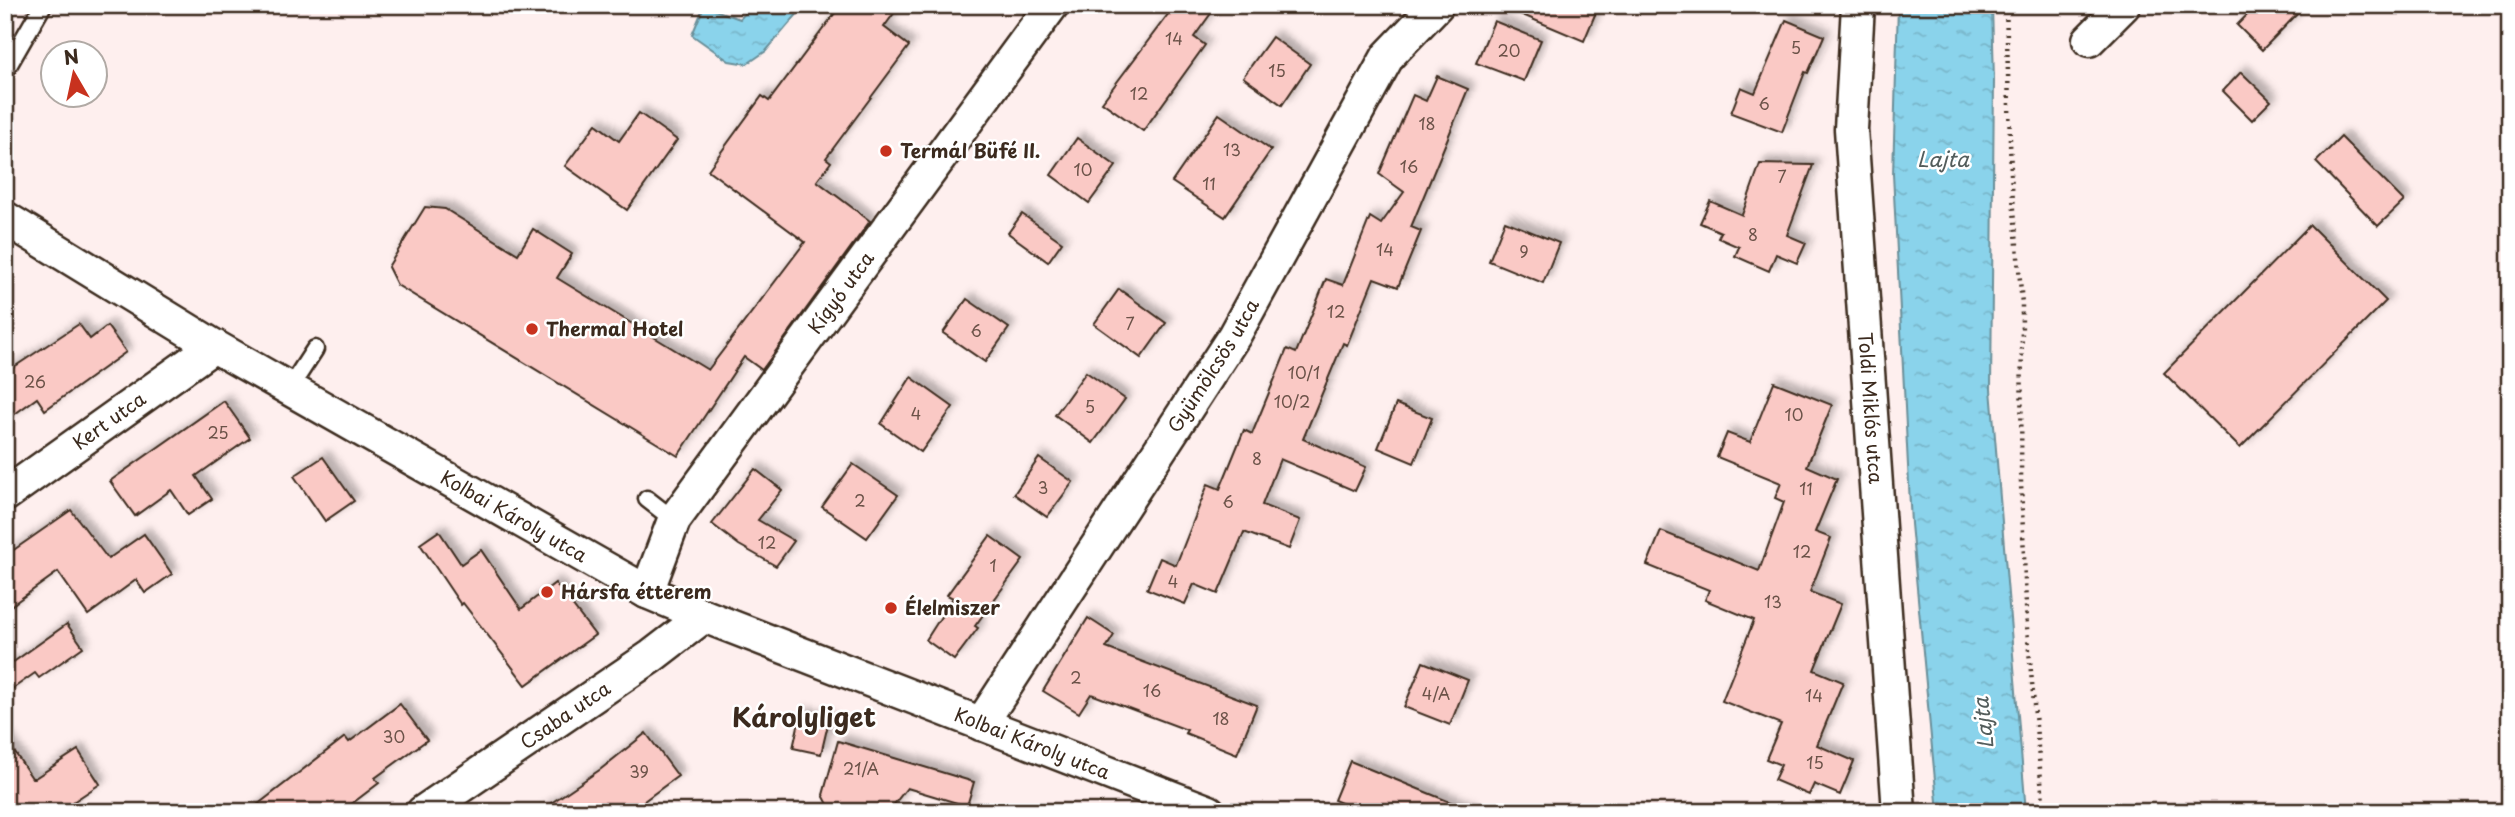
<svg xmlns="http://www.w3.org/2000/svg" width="2515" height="817" viewBox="0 0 2515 817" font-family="'Playpen Sans',sans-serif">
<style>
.water{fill:url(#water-ripples);stroke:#6a8f99;stroke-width:2}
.building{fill:#fac9c5;stroke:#3b2a1e;stroke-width:2;filter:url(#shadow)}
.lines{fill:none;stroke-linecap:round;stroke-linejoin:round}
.service-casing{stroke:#3b2a1e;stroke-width:21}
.minor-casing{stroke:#3b2a1e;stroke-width:37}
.path{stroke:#3b2a1e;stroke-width:4.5;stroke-dasharray:2 5;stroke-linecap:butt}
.service{stroke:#fff;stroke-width:16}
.minor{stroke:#fff;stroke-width:32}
.poi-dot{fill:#c8321e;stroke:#fff;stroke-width:2.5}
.labels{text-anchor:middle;stroke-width:5;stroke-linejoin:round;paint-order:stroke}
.number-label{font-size:16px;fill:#6b5248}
.poi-label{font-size:19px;font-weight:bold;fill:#3b2a1e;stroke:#fff;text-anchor:start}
.street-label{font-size:19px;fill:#3b2a1e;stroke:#fff}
.water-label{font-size:21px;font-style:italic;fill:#535d5c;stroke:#fff}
.district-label{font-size:26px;font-weight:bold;fill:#3b2a1e;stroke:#fff}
</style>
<defs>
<pattern id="water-ripples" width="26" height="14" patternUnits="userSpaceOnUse" patternTransform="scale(1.75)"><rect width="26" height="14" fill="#8ad3eb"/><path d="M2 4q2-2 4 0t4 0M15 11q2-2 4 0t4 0" fill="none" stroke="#78b5c9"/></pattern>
<filter id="shadow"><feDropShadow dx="6" dy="-6" stdDeviation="3.5" flood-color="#0004"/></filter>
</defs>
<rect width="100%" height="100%" fill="#feefee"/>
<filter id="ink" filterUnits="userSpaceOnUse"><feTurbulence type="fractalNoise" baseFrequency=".0143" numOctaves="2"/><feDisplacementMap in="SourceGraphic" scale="14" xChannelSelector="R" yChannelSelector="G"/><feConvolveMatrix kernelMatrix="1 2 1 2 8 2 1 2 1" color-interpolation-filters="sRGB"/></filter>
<g filter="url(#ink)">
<g class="water">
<path d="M752,5H805L766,51L747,64L729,61L692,35L704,6L740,19Z"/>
<path d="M1898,5H1992L1994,80L1991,389L2026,812H1938L1911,524L1893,174Z"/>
</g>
<g class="building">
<path d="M841,5H900L884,27L909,46L826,158L831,162L817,181L870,221L762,370L744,357L678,456L397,285L388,267L425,207L445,209L518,254L533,229L572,254L557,278L708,370L805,242L708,170L762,96L769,101Z"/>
<path d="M1175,5H1217L1194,37L1205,45L1143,131L1102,102Z"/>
<path d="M1499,5H1599L1584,41Z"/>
<path d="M2257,5H2306L2262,50L2237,25Z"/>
<path d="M1786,20L1824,36L1808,73L1805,72L1782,132L1731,113L1741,87L1755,93Z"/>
<path d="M1494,21L1541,40L1524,81L1476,63Z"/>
<path d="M1272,37L1310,64L1282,105L1243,77Z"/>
<path d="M2241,72L2271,101L2252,120L2223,91Z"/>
<path d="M1437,76L1468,89L1411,227L1421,231L1398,287L1374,278L1347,345L1343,343L1303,439L1366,467L1355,491L1280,459L1262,505L1300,520L1289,549L1244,532L1218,594L1194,584L1185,604L1147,589L1160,558L1176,565L1208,484L1220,489L1244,430L1252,434L1287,349L1296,353L1326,279L1343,285L1370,217L1381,224L1404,192L1379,174L1413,95L1426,101Z"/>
<path d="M639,113L677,140L627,210L565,166L596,124L619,141Z"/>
<path d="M1219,114L1271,150L1225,217L1172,182Z"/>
<path d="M2341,137L2404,201L2378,226L2316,162Z"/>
<path d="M1077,138L1116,166L1089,203L1051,175Z"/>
<path d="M1760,164L1813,165L1787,235L1806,243L1797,263L1776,254L1769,271L1735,256L1739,247L1718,238L1721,232L1700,223L1710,201L1742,215Z"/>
<path d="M1022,214L1062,242L1048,262L1008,233Z"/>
<path d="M1505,221L1559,243L1543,283L1489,261Z"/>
<path d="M2310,225L2386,301L2240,448L2164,373Z"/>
<path d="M1119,289L1166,323L1141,358L1094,324Z"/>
<path d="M967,299L1009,328L985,362L943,333Z"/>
<path d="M79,324L90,339L107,326L126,352L45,410L37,398L5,421V373Z"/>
<path d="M1086,372L1125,399L1093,443L1055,415Z"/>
<path d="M911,377L953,407L921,452L881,424Z"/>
<path d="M1774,382L1832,405L1807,466L1837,479L1815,532L1831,538L1810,592L1841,604L1814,670L1843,682L1817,745L1854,761L1840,795L1814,784L1809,795L1774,780L1781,765L1766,759L1781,724L1722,701L1754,620L1705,600L1709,590L1647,565L1661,531L1759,571L1784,502L1775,498L1781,483L1717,457L1727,433L1750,442Z"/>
<path d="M224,401L250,438L196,476L212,499L188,515L171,490L135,516L110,481Z"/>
<path d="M1396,404L1432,418L1414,463L1378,448Z"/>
<path d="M323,457L354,501L325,521L294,476Z"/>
<path d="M1039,458L1073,482L1047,517L1014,494Z"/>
<path d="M853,464L898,495L867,538L822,507Z"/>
<path d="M755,469L782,490L758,520L794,541L776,566L739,545L712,524Z"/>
<path d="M71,510L108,559L144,534L172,574L145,593L136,580L88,615L58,572L5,610V556Z"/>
<path d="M439,531L461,564L481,550L521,609L555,583L595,635L526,685L463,603L461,605L420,544Z"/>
<path d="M990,536L1023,560L975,626L978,628L954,660L926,640L953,598L947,595Z"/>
<path d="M1088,618L1114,635L1106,648L1257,705L1237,754L1185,733L1187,730L1091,694L1079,713L1043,691Z"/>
<path d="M67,624L83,647L39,678L35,673L5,694V668Z"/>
<path d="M1423,662L1468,680L1450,725L1404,707Z"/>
<path d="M400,704L427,740L375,778L379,783L341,812H248L345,737L349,742Z"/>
<path d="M801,713L829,720L821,754L793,748Z"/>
<path d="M646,733L678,776L629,812H538L601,769Z"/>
<path d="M5,738L32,778H35L78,750L100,784L58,812H5Z"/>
<path d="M838,741L974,782L967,806L907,788L888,812H832L823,795Z"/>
<path d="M1350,761L1472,811V812H1363L1334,800Z"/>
</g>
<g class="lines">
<defs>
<g id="service">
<path d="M5,71L43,5"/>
<path d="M289,389L315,349"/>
<path d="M647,499L674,520"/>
</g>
<g id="minor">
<path id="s1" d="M1858,5L1851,129L1899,812"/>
<path d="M2089,40L2124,5"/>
<path id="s2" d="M5,218L214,346L647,592L704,616L1209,812"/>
<path id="s3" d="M5,495L214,346"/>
<path id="s4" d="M647,592L674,520L1052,5"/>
<path id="s5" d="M981,724L1234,336L1388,56L1437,5"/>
<path id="s6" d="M423,812L652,656L704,616"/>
</g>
</defs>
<use href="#service" class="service-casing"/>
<use href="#minor" class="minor-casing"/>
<path class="path" d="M2006,5L2011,174L2022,304L2021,484L2027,629L2044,812"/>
<use href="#service" class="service"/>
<use href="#minor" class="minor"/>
</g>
</g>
<g class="poi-dot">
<circle cx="886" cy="151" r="7"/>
<circle cx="532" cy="329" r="7"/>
<circle cx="547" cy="592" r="7"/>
<circle cx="891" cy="608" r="7"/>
</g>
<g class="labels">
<g class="number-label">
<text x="1174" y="45">14</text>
<text x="1796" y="54">5</text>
<text x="1509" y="57">20</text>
<text x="1277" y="77">15</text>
<text x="1139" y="100">12</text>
<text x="1764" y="110">6</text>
<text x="1427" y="130">18</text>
<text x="1232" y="156">13</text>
<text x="1409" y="173">16</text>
<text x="1083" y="176">10</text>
<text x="1782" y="183">7</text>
<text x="1209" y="190">11</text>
<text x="1753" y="241">8</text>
<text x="1385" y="256">14</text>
<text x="1524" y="258">9</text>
<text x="1336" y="318">12</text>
<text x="1130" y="330">7</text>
<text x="976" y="337">6</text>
<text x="1304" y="379">10/1</text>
<text x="35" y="388">26</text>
<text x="1292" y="408">10/2</text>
<text x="1090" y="413">5</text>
<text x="916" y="420">4</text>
<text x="1794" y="421">10</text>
<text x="218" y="439">25</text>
<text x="1257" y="465">8</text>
<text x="1043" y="494">3</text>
<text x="1806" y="495">11</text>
<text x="860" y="507">2</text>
<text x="1228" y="508">6</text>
<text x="767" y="549">12</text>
<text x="1802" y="558">12</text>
<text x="993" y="572">1</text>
<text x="1173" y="588">4</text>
<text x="1773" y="608">13</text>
<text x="1076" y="684">2</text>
<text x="1152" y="697">16</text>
<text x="1436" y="700">4/A</text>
<text x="1814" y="702">14</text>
<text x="1221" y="725">18</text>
<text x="394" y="743">30</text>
<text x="1815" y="769">15</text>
<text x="861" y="775">21/A</text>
<text x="639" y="778">39</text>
</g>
<g class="poi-label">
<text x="900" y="158">Termál Büfé II.</text>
<text x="546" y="336">Thermal Hotel</text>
<text x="561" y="599">Hársfa étterem</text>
<text x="905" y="615">Élelmiszer</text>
</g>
<g class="street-label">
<text dy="7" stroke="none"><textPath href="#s4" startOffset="359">Kígyó utca</textPath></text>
<text dy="7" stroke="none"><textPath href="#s5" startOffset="427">Gyümölcsös utca</textPath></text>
<text dy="7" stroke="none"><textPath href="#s1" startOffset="404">Toldi Miklós utca</textPath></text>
<text dy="7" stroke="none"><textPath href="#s3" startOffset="128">Kert utca</textPath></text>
<text dy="7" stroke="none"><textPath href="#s2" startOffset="590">Kolbai Károly utca</textPath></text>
<text dy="7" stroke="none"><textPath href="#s6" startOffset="172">Csaba utca</textPath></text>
<text dy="7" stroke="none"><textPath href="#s2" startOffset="1157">Kolbai Károly utca</textPath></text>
</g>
<g class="water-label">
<text x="1943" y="167">Lajta</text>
<text transform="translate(1984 723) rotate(-96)" y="7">Lajta</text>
</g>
<g class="district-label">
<text x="804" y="727">Károlyliget</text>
</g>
</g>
<rect width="2515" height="817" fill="none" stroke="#fff" stroke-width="28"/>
<rect x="14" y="14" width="2487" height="789" fill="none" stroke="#3b2a1e" stroke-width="2.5" filter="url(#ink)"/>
<g transform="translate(74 74) rotate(351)"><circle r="33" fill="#ffffff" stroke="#b1aaa5" stroke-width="2"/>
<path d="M0-5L12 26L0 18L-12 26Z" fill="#c8321e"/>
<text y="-10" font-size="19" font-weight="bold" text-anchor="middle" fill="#3b2a1e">N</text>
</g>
</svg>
